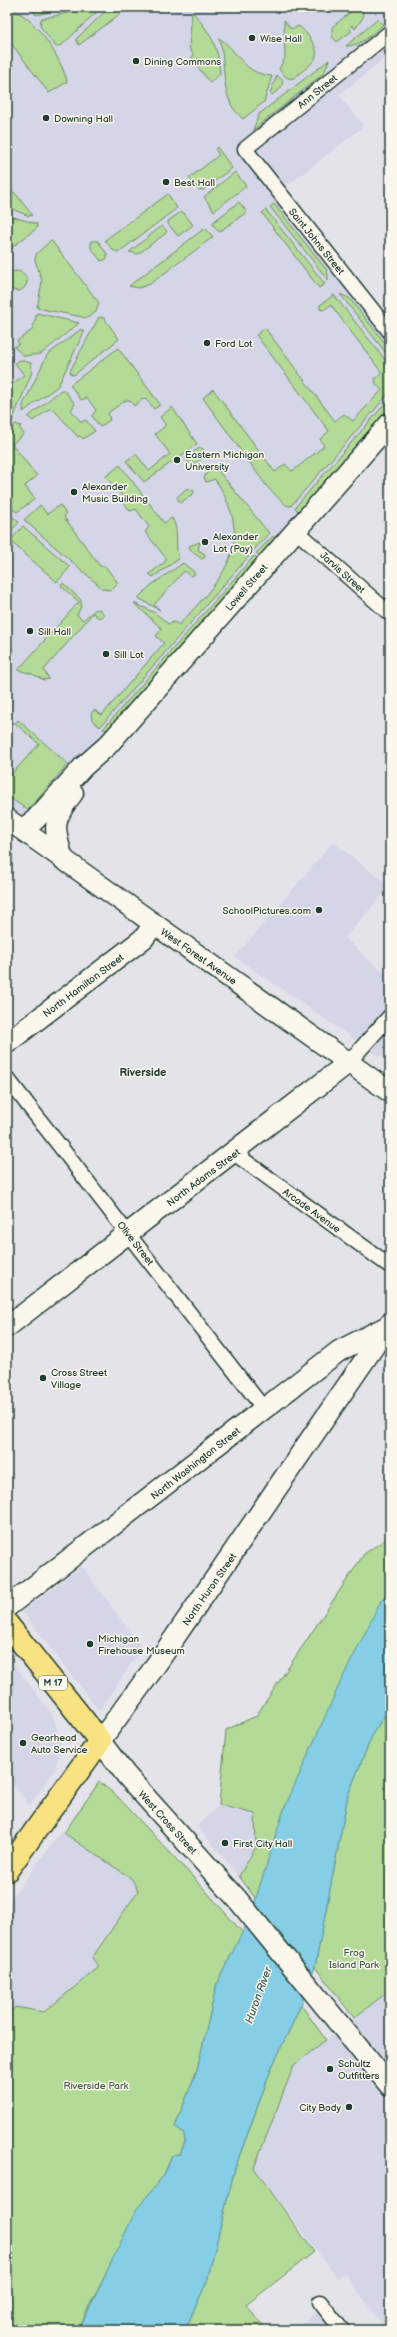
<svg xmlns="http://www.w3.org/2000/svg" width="397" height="2337" viewBox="0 0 397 2337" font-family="'Balsamiq Sans',sans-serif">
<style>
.built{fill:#d5d5e8}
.green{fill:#b3da96;stroke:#698c65}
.water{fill:#85cee6;stroke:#5c949f}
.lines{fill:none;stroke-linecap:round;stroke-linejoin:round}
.street-casing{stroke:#1f3d34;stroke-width:17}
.secondary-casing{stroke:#1f3d34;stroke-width:23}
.primary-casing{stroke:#1f3d34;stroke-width:25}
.street{stroke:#fbf7ec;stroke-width:14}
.secondary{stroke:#fbf7ec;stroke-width:20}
.primary{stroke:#f8e281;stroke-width:22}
.poi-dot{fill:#1f3d34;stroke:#fbf7ec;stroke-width:1.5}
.labels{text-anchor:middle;stroke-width:3;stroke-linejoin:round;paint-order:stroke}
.shield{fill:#fbf7ec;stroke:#61756b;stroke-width:1}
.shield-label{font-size:9px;font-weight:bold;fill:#1f3d34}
.poi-label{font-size:10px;fill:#1f3d34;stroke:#fbf7ec;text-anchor:start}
.street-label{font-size:10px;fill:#1f3d34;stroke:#fbf7ec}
.park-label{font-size:10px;fill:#3d5c48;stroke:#fbf7ec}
.neighbourhood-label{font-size:11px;font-weight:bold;fill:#1f3d34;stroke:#fbf7ec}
.water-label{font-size:11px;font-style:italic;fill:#335a58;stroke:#fbf7ec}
</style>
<rect width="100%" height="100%" fill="#e5e3ea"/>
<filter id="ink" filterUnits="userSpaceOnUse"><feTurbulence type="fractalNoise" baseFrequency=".025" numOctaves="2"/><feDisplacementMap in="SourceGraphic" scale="8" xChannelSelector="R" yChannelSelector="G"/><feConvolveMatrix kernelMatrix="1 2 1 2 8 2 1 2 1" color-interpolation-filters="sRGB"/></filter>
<g filter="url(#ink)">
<g class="built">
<path d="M7,7H390V54L339,95L364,126L282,190L390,325V409L110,731L28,822L7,808Z"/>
<path d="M333,842L390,886L345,938L390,979V1047L380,1057L235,957Z"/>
<path d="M82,1566L142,1648L99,1711L22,1611Z"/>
<path d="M7,1655L53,1715L61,1745L55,1769L30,1806L7,1777Z"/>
<path d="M219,1805L255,1814L256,1847L239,1876L197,1826Z"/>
<path d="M62,1830L132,1879L138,1891L92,1958L99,1967L7,2041V1905Z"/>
<path d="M390,1990V2330H381L384,2327L345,2274L338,2279L254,2168L294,2065Z"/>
<path d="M328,2304L347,2330H293Z"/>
</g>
<g class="green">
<path d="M34,7H73L36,15L32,9Z"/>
<path d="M93,7H102L62,45L56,47L40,26L41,19Z"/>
<path d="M110,7H129L79,45L76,39Z"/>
<path d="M357,7L362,10L363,18L355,29L352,25L349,28L352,31L337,42L332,37V27Z"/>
<path d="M192,11C211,35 218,43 220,74L210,83L191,58L194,56L189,48Z"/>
<path d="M16,12C35,17 64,63 67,82L49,93L7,38V31L10,29L7,25V15Z"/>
<path d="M378,19L383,25C371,35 361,46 346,46Z"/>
<path d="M284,20L291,29L299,26C304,30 308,35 311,40C326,59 307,66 294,78C286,80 283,74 279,69L285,58Z"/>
<path d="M219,38C241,53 241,73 272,76L264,102L243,119C239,114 233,110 231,104C221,84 226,59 219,38Z"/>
<path d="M329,60L324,73L253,130L259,114Z"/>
<path d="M277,75L283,81L281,88L272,95L270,93Z"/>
<path d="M217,147L232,168L203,190L198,189L189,178L219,155L215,149Z"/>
<path d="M235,172L246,186L214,211L204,197Z"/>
<path d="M9,191L15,193L32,215L29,216L7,207V193Z"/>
<path d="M168,194L177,208L123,249L117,252L113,250L105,240Z"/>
<path d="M239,202L247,212L219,232L212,223Z"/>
<path d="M274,204L326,269L328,274V280L270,207Z"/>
<path d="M266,210L325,284L319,288L262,213Z"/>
<path d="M181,212L184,213L193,225L178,236L168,224V221Z"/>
<path d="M7,215L37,224V228L7,251Z"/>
<path d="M162,226L167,231L165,234L138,254L129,252Z"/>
<path d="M205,228L213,237L150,284L139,288L129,286Z"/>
<path d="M51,240L99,303L96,312L87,318L37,308L42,281L35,260L36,254Z"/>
<path d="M91,241H98L107,254V259L101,261L91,248Z"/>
<circle cx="17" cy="281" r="10"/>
<path d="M340,294L349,298L390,349V358Z"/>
<path d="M334,295L390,366V392L291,506H287L268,488L203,398L213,389L275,472L285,464L292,471L295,469L324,446L320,439L329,431L256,335L265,328L335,421L344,414L353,421L382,390L376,385L375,379L382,373L331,305L323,310L320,309V305Z"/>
<path d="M37,313L79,323L41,354L24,356L14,347L19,344L17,341L32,330Z"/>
<path d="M99,317L104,318L119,339L74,375L71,374L70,371Z"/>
<path d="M81,329L84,332L58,386L23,412V405L47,355Z"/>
<path d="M118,348L159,403V406L154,409L147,400L143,399L134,406L130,400H126L108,413L110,420L100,427L92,416L96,410L87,398L81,400L70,385Z"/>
<path d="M20,360L31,363L32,372L12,421L7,425V388L24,375L15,363Z"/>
<path d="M61,390H64L75,404L71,410L81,422L86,420L95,431L83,439L80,436L78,437L54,410L49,409L33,421L28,417Z"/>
<path d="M390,398V407L299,512L295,508L298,504Z"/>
<path d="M172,407L197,444L144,482L126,461L136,454L149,471L170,454L155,434L164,427L165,424L160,417Z"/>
<path d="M16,424L21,426L19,427L24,434L12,444L37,476L25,486L35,499L17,512L7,505V431Z"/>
<path d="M199,448H202L206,455L193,465L190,464L185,458Z"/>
<path d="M120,465L164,523L172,518C180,531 174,544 179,559L153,577L149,574L165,562L166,558L145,532L149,527L136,509L130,511L125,504L126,500L105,477Z"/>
<path d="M216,468L269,533L100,727L92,720L91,713L94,710L102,715L164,643L156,636L162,629L134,603L155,613L168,624L174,622L179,625C224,576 257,545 215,479L206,482L204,477L207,473Z"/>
<path d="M187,488L194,491L193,494L180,503L177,497Z"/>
<path d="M40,505L47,514L60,505L66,514L64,517L100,566H105L118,583L111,590L103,589L24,520Z"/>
<path d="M7,512L19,522L7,536Z"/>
<path d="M23,526L70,567L57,582L10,541Z"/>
<path d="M273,536L275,538L273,541L260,557L256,553Z"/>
<path d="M200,542L198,550L205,554V557L202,559L191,551L189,546Z"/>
<path d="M254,556L258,559L110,730L103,729Z"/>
<path d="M183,563L194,572V575L191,576L184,571L154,605L160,610L138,598L150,586Z"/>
<path d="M63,583L81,600V607L77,615L83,620L96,609L101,610L104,615L99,618L93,613L44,670L49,679L44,680L32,674L18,670L79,602L61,586Z"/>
<path d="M18,720L68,764L28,810L7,796V779L39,744L15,723Z"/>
<path d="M390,1536V1590L382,1599L256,1899L239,1876L256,1847L255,1814L219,1805L226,1730L256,1716L364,1554Z"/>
<path d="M390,1707V1990L354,2018L315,1967L348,1795L373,1733Z"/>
<path d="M99,1782L117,1796L206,1891L243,1933L217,1983L197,2070L175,2127L184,2134L185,2142L180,2154L172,2156L164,2175L152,2191L89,2306L79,2330H7V2015L15,2007L44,2012L99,1967L92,1958L138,1891L132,1879L64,1833Z"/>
<path d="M301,2005L326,2040L294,2065L254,2168L314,2252L246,2305L267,2330H185L207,2281L235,2168L272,2067Z"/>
</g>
<path class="water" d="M390,1590V1707L373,1733L348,1795L315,1967L301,2005L272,2067L235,2168L207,2281L185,2330H79L136,2210L164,2175L172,2156L180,2154L185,2142L184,2134L175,2127L197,2070L217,1983L250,1917L284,1809L339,1685L382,1599Z"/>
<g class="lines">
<defs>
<g id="street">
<path d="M390,32L245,149L390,332"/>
<path d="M295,530L390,614"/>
<path d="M348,1063L390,1016"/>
<path d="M7,1078L264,1409"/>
<path d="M234,1153L390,1266"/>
<path d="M320,2302L342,2330"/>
</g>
<g id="secondary">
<path d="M7,819L390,1092"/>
<path d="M22,829L35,820L83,767L108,745L390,423"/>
<path d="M63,859C53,827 52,820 73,793"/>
<path d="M7,1043L144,938L154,924"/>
<path d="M390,1323L151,1672L100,1741L126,1775L238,1900L390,2086"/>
<path d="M7,1327L348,1063"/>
<path d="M7,1607L339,1351L386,1327"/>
</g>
<path id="primary" d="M7,1624L100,1741L7,1870"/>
</defs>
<use href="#street" class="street-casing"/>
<use href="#secondary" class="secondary-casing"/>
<use href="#primary" class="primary-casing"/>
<use href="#street" class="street"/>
<use href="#secondary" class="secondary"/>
<use href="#primary" class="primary"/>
</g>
</g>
<g class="poi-dot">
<circle cx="252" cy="38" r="4"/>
<circle cx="136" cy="61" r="4"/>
<circle cx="46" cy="118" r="4"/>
<circle cx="166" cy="182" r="4"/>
<circle cx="207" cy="343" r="4"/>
<circle cx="177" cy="460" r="4"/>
<circle cx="74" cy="492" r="4"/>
<circle cx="205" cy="542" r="4"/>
<circle cx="30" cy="631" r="4"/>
<circle cx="106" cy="654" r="4"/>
<circle cx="319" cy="910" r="4"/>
<circle cx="43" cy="1378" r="4"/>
<circle cx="90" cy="1644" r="4"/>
<circle cx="23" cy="1743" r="4"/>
<circle cx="225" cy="1843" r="4"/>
<circle cx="330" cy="2069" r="4"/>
<circle cx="349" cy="2107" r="4"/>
</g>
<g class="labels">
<rect class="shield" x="39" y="1676" width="28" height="14" rx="3"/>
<g class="shield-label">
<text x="53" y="1686">M 17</text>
</g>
<g class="poi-label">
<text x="260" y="42">Wise Hall</text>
<text x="144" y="65">Dining Commons</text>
<text x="54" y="122">Downing Hall</text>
<text x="174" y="186">Best Hall</text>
<text x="215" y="347">Ford Lot</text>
<text x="185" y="458">Eastern Michigan<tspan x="185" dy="12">University</tspan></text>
<text x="82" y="490">Alexander<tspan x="82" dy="12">Music Building</tspan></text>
<text x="213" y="540">Alexander<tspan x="213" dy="12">Lot (Pay)</tspan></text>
<text x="38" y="635">Sill Hall</text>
<text x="114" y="658">Sill Lot</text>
<text x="311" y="914" text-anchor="end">SchoolPictures.com</text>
<text x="51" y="1376">Cross Street<tspan x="51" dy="12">Village</tspan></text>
<text x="98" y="1642">Michigan<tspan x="98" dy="12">Firehouse Museum</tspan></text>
<text x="31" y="1741">Gearhead<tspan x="31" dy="12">Auto Service</tspan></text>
<text x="233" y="1847">First City Hall</text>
<text x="338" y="2067">Schultz<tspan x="338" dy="12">Outfitters</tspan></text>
<text x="341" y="2111" text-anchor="end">City Body</text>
</g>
<g class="street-label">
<text transform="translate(317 91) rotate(-39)" y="4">Ann Street</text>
<text transform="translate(317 241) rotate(51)" y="4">Saint Johns Street</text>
<text transform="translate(343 572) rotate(42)" y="4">Jarvis Street</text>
<text transform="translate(246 587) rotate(-49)" y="4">Lowell Street</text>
<text transform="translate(199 956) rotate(35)" y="4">West Forest Avenue</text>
<text transform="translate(83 985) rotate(-37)" y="4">North Hamilton Street</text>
<text transform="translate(203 1177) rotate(-37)" y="4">North Adams Street</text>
<text transform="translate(312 1210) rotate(36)" y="4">Arcade Avenue</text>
<text transform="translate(136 1243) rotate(52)" y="4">Olive Street</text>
<text transform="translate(195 1463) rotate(-38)" y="4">North Washington Street</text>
<text transform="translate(209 1589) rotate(-55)" y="4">North Huron Street</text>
<text transform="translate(168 1822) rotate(48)" y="4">West Cross Street</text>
</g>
<g class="park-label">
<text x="354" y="1956">Frog<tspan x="354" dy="12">Island Park</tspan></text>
<text x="96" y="2089">Riverside Park</text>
</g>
<g class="neighbourhood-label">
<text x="143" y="1076">Riverside</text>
</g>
<g class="water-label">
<text transform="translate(258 1995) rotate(-70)" y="4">Huron River</text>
</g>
</g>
<rect width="397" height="2337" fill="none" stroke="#fbf7ec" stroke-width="24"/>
<rect x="12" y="12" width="373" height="2313" fill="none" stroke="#1f3d34" stroke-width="1.5" filter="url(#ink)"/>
</svg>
